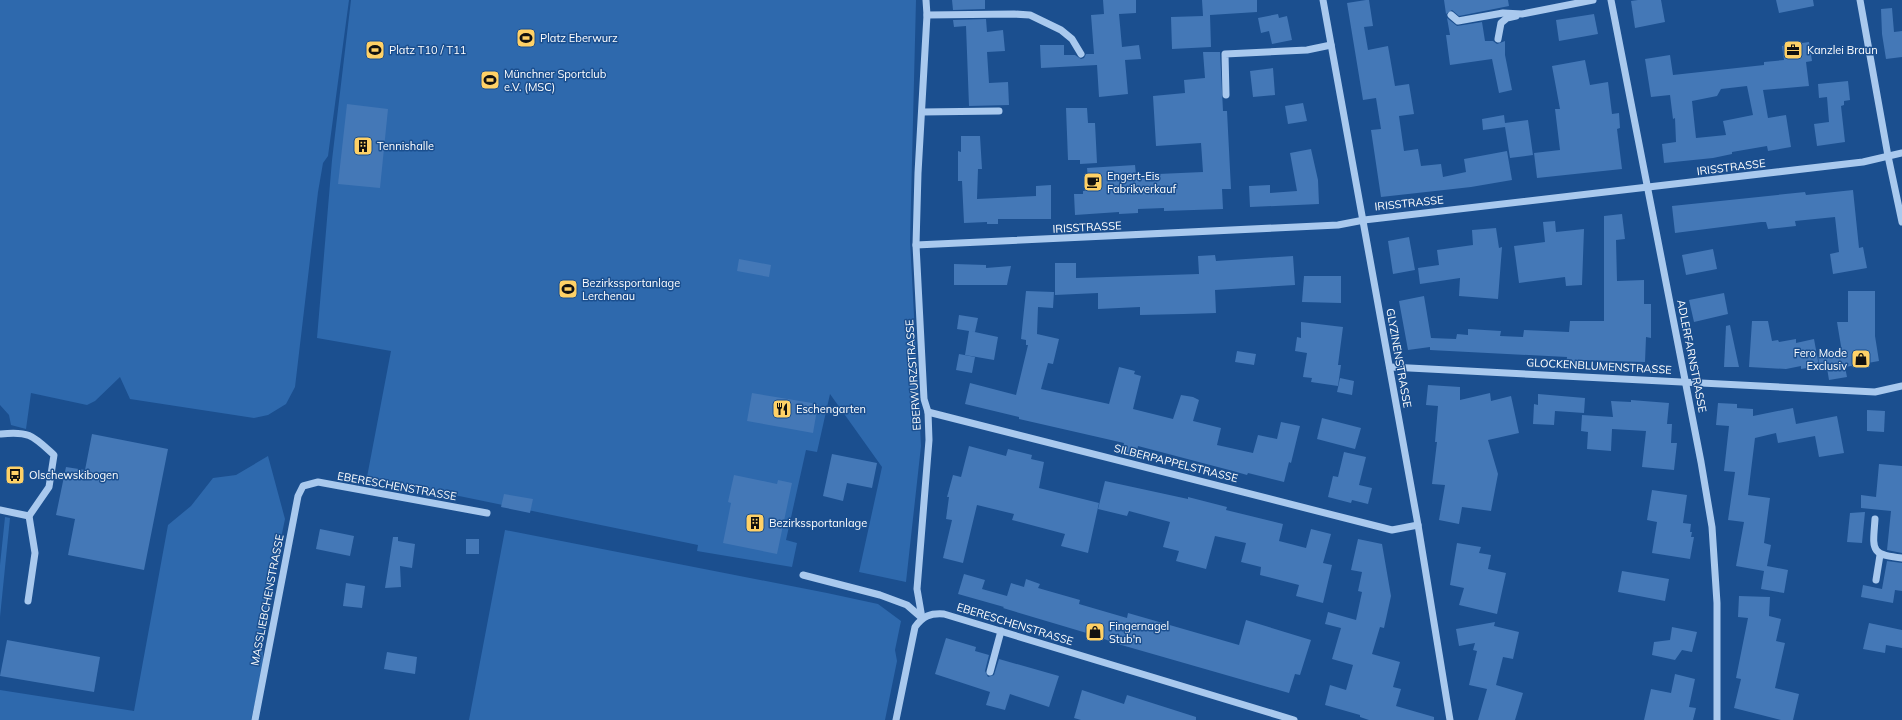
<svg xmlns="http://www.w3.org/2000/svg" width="1902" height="720" viewBox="0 0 1902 720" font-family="Mulish,sans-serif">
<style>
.green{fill:#2e69ad}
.building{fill:#4478b7;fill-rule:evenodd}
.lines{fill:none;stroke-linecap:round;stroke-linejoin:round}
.minor{stroke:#a9c9ee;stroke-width:7}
.labels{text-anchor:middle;stroke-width:3;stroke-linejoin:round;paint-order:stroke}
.poi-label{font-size:11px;fill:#fff;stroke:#1b4f8f;text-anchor:start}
.street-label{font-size:11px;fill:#fff;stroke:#1b4f8f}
</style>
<rect width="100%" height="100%" fill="#1b4f8f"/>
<g class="green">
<path d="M0,0H349L328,156L323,163L318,192L295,387L286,404L268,415L254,418L130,399L120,377L95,401L87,405L31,393L26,429L11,425L9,415L0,405Z"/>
<path d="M351,0H916L910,241L921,446L906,582L859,572L882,467L830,394L817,452L806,450L786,540L797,543L792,567L697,551L698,545L367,477L391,351L317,338L332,160Z"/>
<path d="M268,456L285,519L261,635L264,664L251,720H0V690L134,711L168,525L191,506L213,478L236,475Z"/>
<path d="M5,517L10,518L0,617V565Z"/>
<path d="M505,530L827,593L878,604L901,621L895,650L897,661L885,720H469Z"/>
</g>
<g class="building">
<path d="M952,0H985V9L953,10Z"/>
<path d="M1103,0H1136V13L1119,14L1122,47L1139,45L1141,59L1125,60L1128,94L1099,97L1097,65L1041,68L1040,45H1064V55H1075L1081,59L1084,58L1086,54H1094L1091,15L1104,14Z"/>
<path d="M1202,0H1257V12L1210,15L1211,47L1172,49L1171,17L1203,16Z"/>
<path d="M1366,0H1369L1373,26L1364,27L1368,50L1388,46L1395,86L1409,84L1414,114L1399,116L1404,151L1418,149L1421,166L1441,164L1443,177L1466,172L1464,159L1507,151L1512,180L1471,187L1381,197L1371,130L1381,129L1376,98L1363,100L1347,3Z"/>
<path d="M1444,0H1508L1509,6L1459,16L1452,10L1446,14Z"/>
<path d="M1638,0H1661L1665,22L1635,28L1631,1Z"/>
<path d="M1776,0H1813L1814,6L1779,13Z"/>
<path d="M1892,8L1894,32L1902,31V57L1886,59L1882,34L1881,9Z"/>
<path d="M1278,14L1279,18L1287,16L1292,40L1272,44L1269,31L1261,33L1258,18Z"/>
<path d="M1594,14L1598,34L1559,41L1556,20Z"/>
<path d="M1447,18L1457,26L1482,22L1485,41H1493L1497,44L1505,41V55L1512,90L1499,93L1492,59L1450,65L1446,35H1450Z"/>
<path d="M986,19L987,32L1003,30L1005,51L987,52L989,83L1008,82L1009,105L969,106L966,26L954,27L953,20Z"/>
<path d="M1809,42L1812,61L1806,62L1809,86L1763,90L1768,118L1786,115L1791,147L1768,151L1767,146L1732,152V154L1713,158L1664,163L1662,144L1676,142L1675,118L1673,119L1670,95L1651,97L1645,59L1670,55L1673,75L1764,65V62L1784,60L1782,46ZM1747,86L1753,115L1723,121L1726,135L1696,138L1692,101L1717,96L1721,89Z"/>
<path d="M1203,52H1220L1223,111H1227L1231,189H1222L1223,209L1164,211V208L1138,209V213L1119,214V212L1075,215L1074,194H1083V191L1089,190L1087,168L1135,165L1136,175L1203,172L1201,143L1156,146L1153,96L1185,93L1184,80L1205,78Z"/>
<path d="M1585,60L1590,85L1608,82L1612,114L1619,113L1620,128L1617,129L1622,169L1537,178L1534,153L1560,150L1555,109H1560L1552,66Z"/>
<path d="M1273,68L1275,95L1253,97L1250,71Z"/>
<path d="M1848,81L1850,100L1844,101V105L1841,106L1845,142L1817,146L1814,124L1829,122L1827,97L1819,98L1818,84Z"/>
<path d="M1303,103L1307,121L1288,124L1285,106Z"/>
<path d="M347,104L388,109L380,188L338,184Z"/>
<path d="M1066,108H1087L1088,123H1095L1097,163L1080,164V160H1068Z"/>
<path d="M1504,115L1505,123L1528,120L1533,155L1510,158L1505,127L1483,130L1482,119Z"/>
<path d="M961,136H980L982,169H978L977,199L1036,196V186L1051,185V219H998V224H987V222L964,223L962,181H958V151L961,152Z"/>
<path d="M1311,149L1318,180L1319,204L1250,207L1249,186L1270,185V193L1297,191L1290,153Z"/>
<path d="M1853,190L1859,248L1863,247L1867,268L1833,274L1830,254L1839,252L1835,217L1795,221L1796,226L1768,229L1766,222H1761L1675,233L1672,206L1805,192L1806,195Z"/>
<path d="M1622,214L1625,239L1616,240L1617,281L1644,280V304H1651V338L1646,337L1645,362L1580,360L1579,368L1566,367L1567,357L1430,350V347L1408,350L1399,301L1424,296L1431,338L1456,339L1457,334L1468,335V329L1501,331L1500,336L1523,337L1524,330L1569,332L1570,321H1604V216Z"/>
<path d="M1555,221L1556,232L1584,229L1582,285L1566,286L1565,277L1519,283L1514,246L1545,242L1543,222Z"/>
<path d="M1496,228L1499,248L1502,247L1498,299L1459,296L1460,278L1420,284L1418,268L1439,265L1437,250L1473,245L1472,230Z"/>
<path d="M1409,237L1415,270L1393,274L1388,241Z"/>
<path d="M1713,249L1717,269L1686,275L1682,255Z"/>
<path d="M1215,255L1216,261L1293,256L1295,285L1215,290L1216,313L1184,314L1140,315V307L1098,309V293L1055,295V263H1076V278L1199,274L1198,256Z"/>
<path d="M739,259L771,265L769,277L737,271Z"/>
<path d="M954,264L986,265V268L1011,266L1007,285H954Z"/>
<path d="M1304,276H1341V303L1302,302Z"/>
<path d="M1026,291L1054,292L1053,308L1038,307L1037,334L1059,339L1053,364L1048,363L1041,389L1109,404L1119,367L1135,371L1134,374L1141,376L1133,409L1173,419L1181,395L1193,397L1199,400L1193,421L1221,428L1217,445L1253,453L1258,435L1277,439L1281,422L1300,426L1291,463L1289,462L1284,482L1248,473L1247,475L1233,471L1138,446L1136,455L1122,451L1124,443L1019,419V417L965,404L970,383L1016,395L1028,345H1026V340L1021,339Z"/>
<path d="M1848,291H1875V336L1879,361L1845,367L1847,377L1829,380L1827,368L1820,370L1818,356L1842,352L1837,322H1848Z"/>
<path d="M1724,293L1728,314L1694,322L1689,300Z"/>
<path d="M959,315L978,318L975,332L970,331L998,337L994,360L965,355L969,331L957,329Z"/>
<path d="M1752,321H1768L1772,341L1778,340L1779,342L1796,339V343L1814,339L1819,366L1801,369V366L1786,369L1749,367Z"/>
<path d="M1301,322L1343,327L1338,365H1341L1338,386L1311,382L1312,378L1303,377L1307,353L1295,351L1297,337L1301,338Z"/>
<path d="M1730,325L1739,367H1724L1726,326Z"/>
<path d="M1237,351L1256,354L1254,365L1235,362Z"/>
<path d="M959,354L975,357L972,373L956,370Z"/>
<path d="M1340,378L1354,381L1352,395L1337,392Z"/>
<path d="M1428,385L1460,387V400L1490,393L1491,401L1511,396L1519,433L1488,440L1498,474L1491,511L1462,507L1459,524L1439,520L1445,485L1432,484L1437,442H1435L1438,406L1426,405Z"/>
<path d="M752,393L818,404L813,433L747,421Z"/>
<path d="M1538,394L1585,398L1584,413L1555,411L1554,425L1533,424L1534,404L1538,405Z"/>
<path d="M1631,400L1669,403L1667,424H1672L1671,443H1677L1674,470L1642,467L1646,431L1612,429L1611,451L1587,449L1588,432L1581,431L1582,415L1613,417L1611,401L1631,402Z"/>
<path d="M1718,403L1737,404V408L1753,409V416L1793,408L1796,424L1837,416L1844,453L1819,457L1815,436L1778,443L1776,433L1755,438L1748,495L1770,498L1764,543L1771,545L1767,566L1788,570L1784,593L1761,589L1764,571L1736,566L1744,522L1728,520L1735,472L1724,471L1729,426L1716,425Z"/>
<path d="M1867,410L1885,411L1884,432L1867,431Z"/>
<path d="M1322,418L1361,428L1355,449L1317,439Z"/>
<path d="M92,434L168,449L144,570L68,555L75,519L56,515L66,467L85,470Z"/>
<path d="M969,446L1006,456L1008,449L1032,455L1031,459L1044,462L1039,488L1099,503L1088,553L1061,546L1065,534L1012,520L1014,514L977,505L963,563L943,558L952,520L946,519L949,497H947L953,475L961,477Z"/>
<path d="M1344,452L1366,457L1359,485L1372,488L1368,504L1352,500L1351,503L1328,497L1333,476L1338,477Z"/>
<path d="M832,454L877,463L872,488L847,483L843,501L823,496Z"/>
<path d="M1879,464L1902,466V553L1887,550L1891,511L1861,508V495L1876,497Z"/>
<path d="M734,475L777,484L778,480L792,483L777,554L723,543L731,503L728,502Z"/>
<path d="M1105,481L1188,499V497L1227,507L1226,510L1283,524L1279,541L1306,548L1311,529L1331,534L1323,563L1332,565L1323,603L1296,596L1299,585L1260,575L1261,567L1241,562L1246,543L1215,536L1206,569L1176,561L1179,551L1163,547L1170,522L1129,511L1127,516L1098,509Z"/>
<path d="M1652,490L1687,495L1683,523L1691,524L1690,532H1692L1691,537H1694L1690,559L1652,553L1657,522L1647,520Z"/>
<path d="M504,494L533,499L530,513L501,507Z"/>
<path d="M1865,512L1862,543L1847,542L1850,513Z"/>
<path d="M320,529L354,536L350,556L316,549Z"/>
<path d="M393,537H398V541L415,544L412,568L400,566L401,587L385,588Z"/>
<rect x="466" y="539" width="13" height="15"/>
<path d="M1358,539L1382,544L1391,596L1384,628L1380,627L1372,654L1400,662L1393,687L1401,689L1396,706L1434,717V720H1369L1360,717V715L1325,705L1330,685L1346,690L1353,665L1332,659L1341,628L1325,624L1328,612L1356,620L1362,592L1358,591L1362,572L1351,570Z"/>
<path d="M1457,543L1481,547L1479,553L1491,555L1488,569L1506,573L1497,614L1459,605L1464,588L1450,585Z"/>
<path d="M1887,561L1902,563V591L1895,590L1893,603L1861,597L1863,585L1882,589Z"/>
<path d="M1622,571L1669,579L1665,601L1618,592Z"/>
<path d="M964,574L985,580L982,589L1007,596L1011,583L1024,587L1026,579L1040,584L1038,588L1080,600L1079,604L1127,618L1128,613L1239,645L1246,620L1311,640L1300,675L1295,674L1289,693L1118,644L1090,634L1003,608L1004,607L958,594Z"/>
<path d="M346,583L365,586L362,608L343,606Z"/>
<path d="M1739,596L1770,597L1769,616L1781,619L1776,641L1785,643L1775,688L1799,694L1793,720H1781L1734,708L1741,679L1736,678L1748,618L1738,617Z"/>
<path d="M1495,622L1494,626L1519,632L1513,659L1503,657L1496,685L1523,693L1515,720H1478L1487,689L1469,685L1477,651L1473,650L1475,643L1459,646L1456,629Z"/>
<path d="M1869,623L1902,630V648L1886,645L1885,653L1863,649Z"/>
<path d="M1672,627L1697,632L1692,652L1682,650L1675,660L1652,655L1654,642L1670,640Z"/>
<path d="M946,638L976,647L975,651L989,655L985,671L988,677L994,675L999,659L1059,676L1049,707L1010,694L1005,710L986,705L990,692L935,674Z"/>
<path d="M7,640L100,657L94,692L0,676Z"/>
<path d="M387,652L417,657L415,674L384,669Z"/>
<path d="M1675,674L1695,679L1689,707L1696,708L1693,720H1644L1651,689L1671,693Z"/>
<path d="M1082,690L1124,704L1127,695L1196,717V720H1081L1074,718Z"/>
</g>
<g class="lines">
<g class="minor">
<path d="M1323,0L1418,525L1450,720"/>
<path d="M1611,0L1701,462L1712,527L1717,603V720"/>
<path d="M1860,0L1888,156L1902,222"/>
<path d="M927,15L1014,14L1030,15L1061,30L1072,39L1081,54"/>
<path d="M1451,15L1458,21L1503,13L1522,14L1593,0"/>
<path d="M1498,39L1501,23L1507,18L1516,16"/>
<path d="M1226,95L1225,54L1307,50L1331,45"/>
<path d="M922,112L999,111"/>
<path d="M916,245L1338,225L1364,220L1863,162L1902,153"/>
<path d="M1390,367L1875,392L1902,386"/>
<path d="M928,412L1392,530L1418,525"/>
<path d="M0,510L29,516L49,487L54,455C33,436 30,431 1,434"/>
<path d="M1875,519C1873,549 1869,555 1902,558"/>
<path d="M803,575L880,595L907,605L922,618"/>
<path d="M1876,580L1880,555"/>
<path d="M28,601L35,553L29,516"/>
<path d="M922,618L917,589L929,440L928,412L924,399L916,245L918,173L927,15L926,0"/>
<path d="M990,672L1001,631"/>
<path d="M255,720L298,496L303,486L318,482L487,513"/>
<path d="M896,720L915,627C923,616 930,613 944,614L1294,720"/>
</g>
</g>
<defs>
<symbol id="stadium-square" viewBox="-11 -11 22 22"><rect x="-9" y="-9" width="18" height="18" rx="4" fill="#ffd166" stroke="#1b4f8f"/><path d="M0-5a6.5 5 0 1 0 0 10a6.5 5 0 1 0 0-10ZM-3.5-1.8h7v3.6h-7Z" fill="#111"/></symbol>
<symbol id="office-square" viewBox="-11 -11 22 22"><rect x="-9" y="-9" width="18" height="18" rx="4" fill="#ffd166" stroke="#1b4f8f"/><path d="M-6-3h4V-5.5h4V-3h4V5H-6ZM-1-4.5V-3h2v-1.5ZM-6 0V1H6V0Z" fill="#111"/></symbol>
<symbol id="building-square" viewBox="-11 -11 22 22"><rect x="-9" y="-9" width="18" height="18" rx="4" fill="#ffd166" stroke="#1b4f8f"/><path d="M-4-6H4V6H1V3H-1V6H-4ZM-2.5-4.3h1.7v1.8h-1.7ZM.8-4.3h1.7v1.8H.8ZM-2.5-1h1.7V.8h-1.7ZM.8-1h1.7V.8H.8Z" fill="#111"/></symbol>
<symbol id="cafe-square" viewBox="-11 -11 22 22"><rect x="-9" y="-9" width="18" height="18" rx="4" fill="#ffd166" stroke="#1b4f8f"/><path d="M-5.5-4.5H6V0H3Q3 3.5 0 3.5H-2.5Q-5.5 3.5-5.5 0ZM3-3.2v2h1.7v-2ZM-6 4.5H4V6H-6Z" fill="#111"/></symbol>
<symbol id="shop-square" viewBox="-11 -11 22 22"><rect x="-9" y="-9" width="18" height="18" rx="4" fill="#ffd166" stroke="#1b4f8f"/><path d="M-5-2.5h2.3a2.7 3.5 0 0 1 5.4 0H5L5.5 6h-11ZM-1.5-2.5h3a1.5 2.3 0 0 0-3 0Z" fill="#111"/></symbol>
<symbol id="restaurant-square" viewBox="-11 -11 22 22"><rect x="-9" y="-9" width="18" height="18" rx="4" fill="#ffd166" stroke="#1b4f8f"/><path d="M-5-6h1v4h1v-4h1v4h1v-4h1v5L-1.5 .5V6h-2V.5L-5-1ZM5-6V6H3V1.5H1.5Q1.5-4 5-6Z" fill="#111"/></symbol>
<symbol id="bus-square" viewBox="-11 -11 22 22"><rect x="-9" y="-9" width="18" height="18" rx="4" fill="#ffd166" stroke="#1b4f8f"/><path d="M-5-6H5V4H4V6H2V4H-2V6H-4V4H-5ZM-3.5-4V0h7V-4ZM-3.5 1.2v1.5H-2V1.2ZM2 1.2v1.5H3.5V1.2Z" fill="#111"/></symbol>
</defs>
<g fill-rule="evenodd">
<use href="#stadium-square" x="515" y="27" width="22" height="22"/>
<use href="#stadium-square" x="364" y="39" width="22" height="22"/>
<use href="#office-square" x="1782" y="39" width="22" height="22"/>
<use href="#stadium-square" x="479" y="69" width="22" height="22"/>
<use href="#building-square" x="352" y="135" width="22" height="22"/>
<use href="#cafe-square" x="1082" y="171" width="22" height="22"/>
<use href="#stadium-square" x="557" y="278" width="22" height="22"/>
<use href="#shop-square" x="1850" y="348" width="22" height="22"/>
<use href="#restaurant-square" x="771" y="398" width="22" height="22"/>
<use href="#bus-square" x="4" y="464" width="22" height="22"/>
<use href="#building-square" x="744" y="512" width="22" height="22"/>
<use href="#shop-square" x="1084" y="621" width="22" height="22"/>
</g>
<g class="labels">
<g class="poi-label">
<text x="540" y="42">Platz Eberwurz</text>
<text x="389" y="54">Platz T10 / T11</text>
<text x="1807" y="54">Kanzlei Braun</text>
<text x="504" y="78">Münchner Sportclub<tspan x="504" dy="13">e.V. (MSC)</tspan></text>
<text x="377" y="150">Tennishalle</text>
<text x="1107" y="180">Engert-Eis<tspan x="1107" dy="13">Fabrikverkauf</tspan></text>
<text x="582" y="287">Bezirkssportanlage<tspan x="582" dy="13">Lerchenau</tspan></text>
<text x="1847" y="357" text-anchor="end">Fero Mode<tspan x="1847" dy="13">Exclusiv</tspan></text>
<text x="796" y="413">Eschengarten</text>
<text x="29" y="479">Olschewskibogen</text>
<text x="769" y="527">Bezirkssportanlage</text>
<text x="1109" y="630">Fingernagel<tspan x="1109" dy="13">Stub'n</tspan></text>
</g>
<g class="street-label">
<text transform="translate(1731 167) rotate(-7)" y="4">IRISSTRASSE</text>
<text transform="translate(1409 203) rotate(-6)" y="4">IRISSTRASSE</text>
<text transform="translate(1087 227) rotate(-3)" y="4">IRISSTRASSE</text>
<text transform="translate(1692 356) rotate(79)" y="4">ADLERFARNSTRASSE</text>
<text transform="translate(1399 358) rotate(80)" y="4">GLYZINENSTRASSE</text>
<text transform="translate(1599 366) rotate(3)" y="4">GLOCKENBLUMENSTRASSE</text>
<text transform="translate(913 375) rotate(-94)" y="4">EBERWURZSTRASSE</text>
<text transform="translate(1176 463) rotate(14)" y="4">SILBERPAPPELSTRASSE</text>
<text transform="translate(397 486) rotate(10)" y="4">EBERESCHENSTRASSE</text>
<text transform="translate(267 600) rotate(-79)" y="4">MASSLIEBCHENSTRASSE</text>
<text transform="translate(1015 624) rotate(17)" y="4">EBERESCHENSTRASSE</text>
</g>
</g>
</svg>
